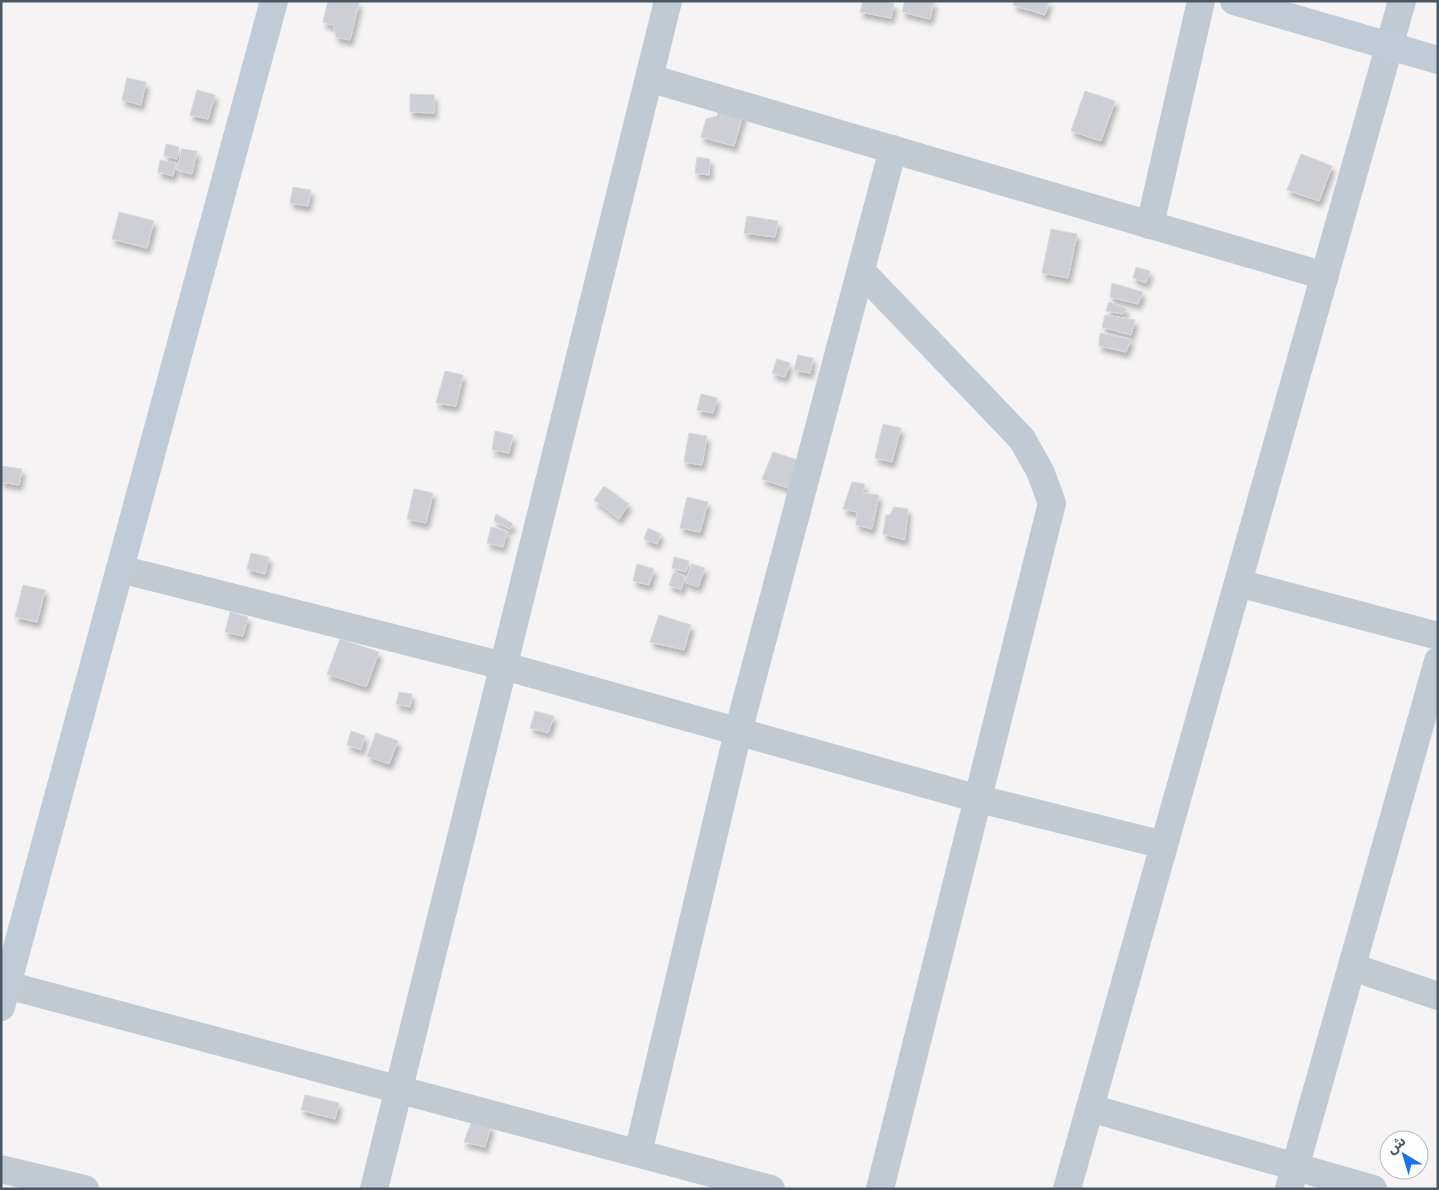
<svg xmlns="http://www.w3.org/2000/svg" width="1439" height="1190" viewBox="0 0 1439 1190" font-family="Manrope,'Noto Sans Arabic',sans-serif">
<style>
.building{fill:#cdcfd5;stroke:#d7d9de;filter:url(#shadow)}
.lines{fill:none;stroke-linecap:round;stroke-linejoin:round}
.street{stroke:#c1cad2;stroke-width:28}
.secondary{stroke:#c1cbd6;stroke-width:28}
</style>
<defs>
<filter id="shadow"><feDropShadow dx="3" dy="5.5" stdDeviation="2.5" flood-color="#0004"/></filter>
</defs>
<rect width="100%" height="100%" fill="#f5f3f3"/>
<g class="building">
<path d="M328,1H351L359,3L350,40L336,37L334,26L323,22Z"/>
<path d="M863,1H881L894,4L891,18L860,12Z"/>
<path d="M905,1H934L930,19L902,12Z"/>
<path d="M1015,1H1049L1045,15L1013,5Z"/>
<path d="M127,78L146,82L141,105L122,100Z"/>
<path d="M197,90L215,95L208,119L190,115Z"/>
<path d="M1085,91L1115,101L1101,141L1071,131Z"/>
<path d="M410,94L434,95V113L410,112Z"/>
<path d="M720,104L744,111L734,146L701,137L706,119L717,116Z"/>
<path d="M166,144L179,147L177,159L164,156Z"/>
<path d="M182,149L197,151L192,174L177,170Z"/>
<path d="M1301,154L1332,166L1319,201L1287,190Z"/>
<path d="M697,157L710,159L709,175L695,173Z"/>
<path d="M160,160L176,163L173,176L158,172Z"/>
<path d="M293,187L311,190L308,206L290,203Z"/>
<path d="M119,212L154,221L147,248L112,239Z"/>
<path d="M747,216L778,221L775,237L744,233Z"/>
<path d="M1051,229L1077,234L1068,278L1042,273Z"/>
<path d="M1136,267L1150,271L1146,283L1133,278Z"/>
<path d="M1112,283L1143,292L1138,304L1110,297Z"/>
<path d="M1109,302L1127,309L1123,314L1106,311Z"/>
<path d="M1105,315L1135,320L1131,335L1102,327Z"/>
<path d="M1100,333L1131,339L1126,352L1099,346Z"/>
<path d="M798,355L813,358L810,373L794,370Z"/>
<path d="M777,359L790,363L785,377L772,373Z"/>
<path d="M445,371L463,375L456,406L436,403Z"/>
<path d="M701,394L717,398L713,413L697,410Z"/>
<path d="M883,424L901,428L892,462L875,458Z"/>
<path d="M495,431L513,435L509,453L492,450Z"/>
<path d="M689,433L707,436L702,465L684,462Z"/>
<path d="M773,452L801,461L794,490L762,479Z"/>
<path d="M1,466L22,469L19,485L1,482Z"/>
<path d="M852,482L865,484L863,493L879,495L872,529L856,525L857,512L843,509Z"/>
<path d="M604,486L629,504L619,519L594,500Z"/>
<path d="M414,489L433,493L426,523L407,519Z"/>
<path d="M687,497L708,502L700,532L680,528Z"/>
<path d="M894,507L908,509L905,540L883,534L886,515H890Z"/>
<path d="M496,514L513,524L510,529L494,521Z"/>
<path d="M491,527L507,531L503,547L487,543Z"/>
<path d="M648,528L661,534L657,544L644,539Z"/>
<path d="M251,553L269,557L265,574L247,569Z"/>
<path d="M674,557L689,561L686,572L672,568Z"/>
<path d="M637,564L654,569L649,585L633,581Z"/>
<path d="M692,564L705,568L698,587L685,582Z"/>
<path d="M674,572L685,576L681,590L669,585Z"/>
<path d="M23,585L45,590L37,622L15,617Z"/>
<path d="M230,612L248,617L243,636L225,632Z"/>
<path d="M659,615L691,625L684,650L650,642Z"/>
<path d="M340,639L379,652L366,687L327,674Z"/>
<path d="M399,692L412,694L410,707L396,704Z"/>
<path d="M535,711L554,716L548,733L530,728Z"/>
<path d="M351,731L365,736L361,750L347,745Z"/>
<path d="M376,733L398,741L389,764L367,756Z"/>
<path d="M305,1095L339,1103L335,1119L301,1110Z"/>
<path d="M472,1120L491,1126L485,1147L464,1142Z"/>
</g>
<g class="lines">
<g class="street">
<path d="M649,78L1325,276"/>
<path d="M1150,225L1201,1"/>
<path d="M861,271L1022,439L1040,471L1052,503L880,1189"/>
<path d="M120,569L504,666L979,799L1164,845"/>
<path d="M1238,583L1438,636"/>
<path d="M1352,967L1438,996"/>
<path d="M7,985L771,1189"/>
<path d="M1090,1108L1373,1189"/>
<path d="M638,1153L738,732L893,149"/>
<path d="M1,1169L85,1189"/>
<path d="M374,1189L668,1"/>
<path d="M1067,1189L1402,1"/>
<path d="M1289,1189L1438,661"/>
</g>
<g class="secondary">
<path d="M1234,1L1438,60"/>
<path d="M1,1007L274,1"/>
</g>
</g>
<rect width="1439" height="1190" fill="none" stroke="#4a5661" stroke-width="5"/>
<g transform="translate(1404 1155) rotate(322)"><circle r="24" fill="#ffffff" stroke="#b7bbc0"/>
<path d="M0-4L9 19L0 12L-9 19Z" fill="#1a73e8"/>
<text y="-8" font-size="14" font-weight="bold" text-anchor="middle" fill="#4a5661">ش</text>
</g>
</svg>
